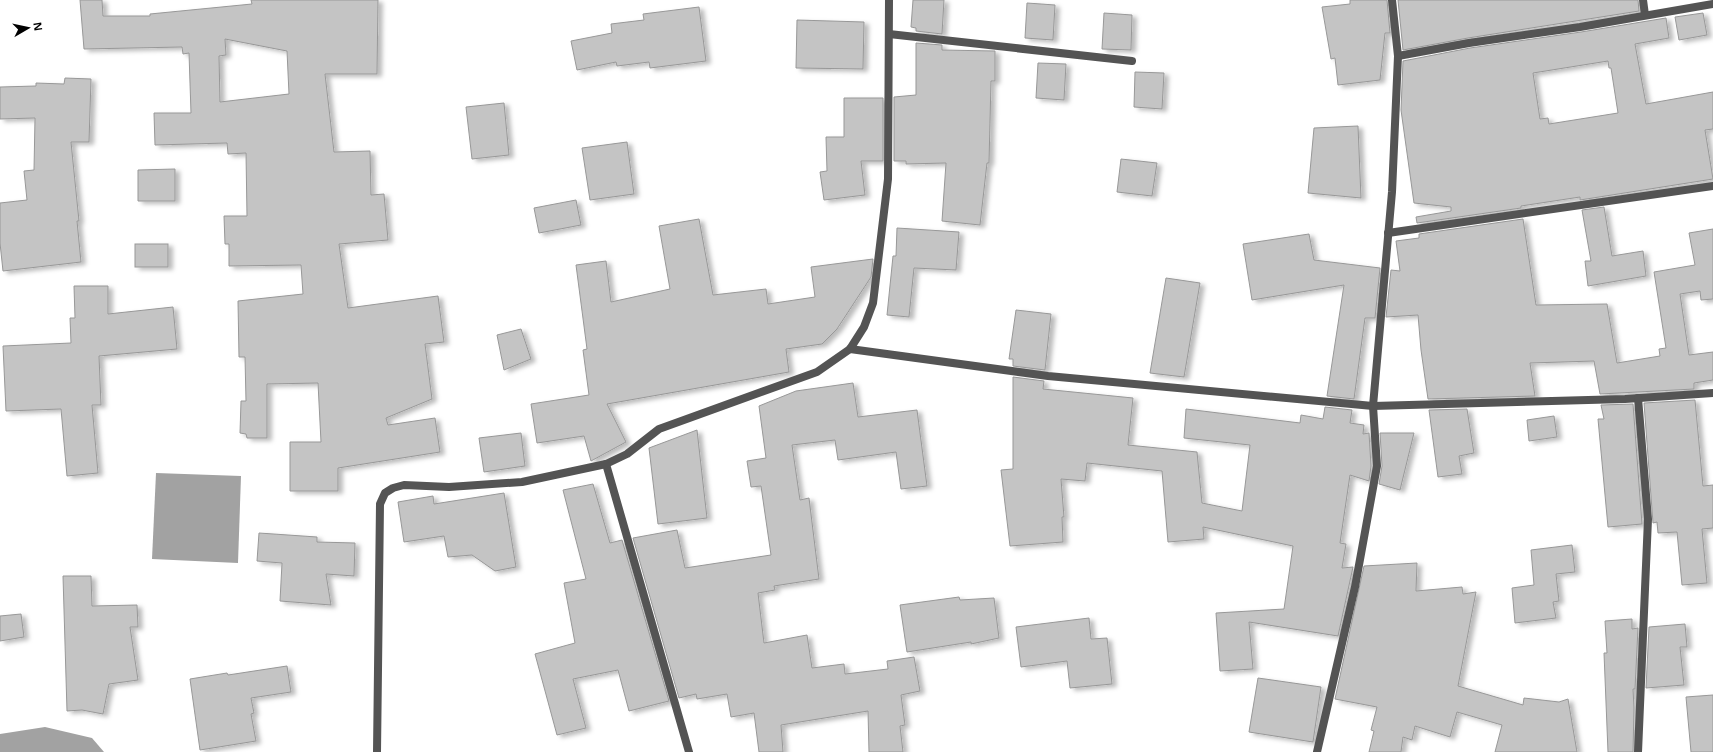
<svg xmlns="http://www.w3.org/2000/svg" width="1713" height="752" viewBox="0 0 1713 752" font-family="'Noto Sans',sans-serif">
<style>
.water{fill:#a2a2a2}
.building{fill:#c4c4c4;stroke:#989898;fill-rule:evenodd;filter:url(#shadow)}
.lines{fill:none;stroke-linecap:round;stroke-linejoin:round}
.minor{stroke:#545454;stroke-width:8}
</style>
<defs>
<filter id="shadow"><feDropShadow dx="4.5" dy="2.5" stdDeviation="2" flood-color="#0004"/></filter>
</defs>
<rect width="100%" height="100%" fill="#fff"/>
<g class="water">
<path d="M156,473L241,476L238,563L152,559Z"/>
<path d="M45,727L92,738L104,752H0V734Z"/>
</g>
<g class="building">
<path d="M80,0H102L103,16H150V14L252,4L251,0H378L377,74H325L334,152L370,151L371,195L384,194L388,240L339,244L348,308L438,296L444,342L425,344L432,399L386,418L388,425L435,418L440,452L338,468V491H290V442H321L318,383L267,384V438H247L246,434L240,433L241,401H246L245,357H239L238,301L303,294L301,265L229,266V244H225L224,216H247L246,153L228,154L227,143L155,145L154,113H191L189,53L183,54L182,47L84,49ZM225,39L287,51L289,94L220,102L219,56L226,55Z"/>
<path d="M913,0H944L942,34L916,31V28L911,27Z"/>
<path d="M1350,0H1387L1390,33H1385L1380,80L1338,85L1335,58L1331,59L1322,7L1350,4Z"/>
<path d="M1398,0H1638L1639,11L1468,38L1403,50Z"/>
<path d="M1027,3L1055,5L1053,40L1025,38Z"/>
<path d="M699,7L706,61L650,68L649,62L617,66L616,62L577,70L571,41L612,33L611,24L644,20L643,14Z"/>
<path d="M1104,13L1132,15L1131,50L1102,49Z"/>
<path d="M1703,13L1707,35L1679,40L1675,17Z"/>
<path d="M1666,18L1669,38L1635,44L1646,104L1713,92V129L1705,130L1713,179L1580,200V197L1521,206V208L1417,223L1416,217L1451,211V207L1414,203L1401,110L1403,61L1470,48L1581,32ZM1608,61L1609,68H1611L1618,113L1549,124L1548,118L1540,119L1533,73Z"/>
<path d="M797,20L864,22L863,69L796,68Z"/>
<path d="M916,43L942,45V50L995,51V81H991L989,163H987L980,225L942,221L946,163L906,164V161H894V97L916,95Z"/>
<path d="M1038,63L1066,64L1064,100L1036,98Z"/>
<path d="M1135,72L1164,73L1162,109L1134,107Z"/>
<path d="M65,78L91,79L89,142H71L79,221H77L81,262L3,271L0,243V203L27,200L24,171L34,170L35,118L0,119V87L36,86V83L64,84Z"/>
<path d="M844,98H883V161H861L865,195L824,200L820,172L827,171L826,137H844Z"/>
<path d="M504,103L509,155L472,159L466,107Z"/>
<path d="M1358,126L1361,198L1308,193L1314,128Z"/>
<path d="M627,142L634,194L590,200L582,148Z"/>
<path d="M1121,159L1157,163L1152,196L1117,192Z"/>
<path d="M175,169V201H138V170Z"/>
<path d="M576,200L581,225L539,233L534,208Z"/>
<path d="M1604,207L1612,256L1643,251L1646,276L1588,286L1585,261H1591L1582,210Z"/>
<path d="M699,219L713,295L766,289L768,304L815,297L811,267L873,259L871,277L837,329L822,344L786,349L789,372L607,404L626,442L591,461L584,436L537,443L531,404L589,395L583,350L587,349L576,265L606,261L611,302L670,289L659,226Z"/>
<path d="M1523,219L1536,305L1607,304L1617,363L1660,356L1659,349L1666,348L1654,272L1695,265L1689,233L1713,229V299L1701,300L1700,291L1680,294L1689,355L1713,352V380L1694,383V389L1600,394L1594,361L1530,363L1535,396L1428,399L1421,350L1418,315L1386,317L1391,270L1400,271L1396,241L1419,238V234Z"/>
<path d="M897,228L959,232L956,270L914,268L909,317L887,315L893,256H896Z"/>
<path d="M1309,234L1314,260L1380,268L1375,318H1365L1354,399L1327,396L1344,285L1252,300L1243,244Z"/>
<rect x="135" y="244" width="33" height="23"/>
<path d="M1166,278L1200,283L1184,377L1150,373Z"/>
<path d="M74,286H108V314L173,307L177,349L99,356L101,405H92L98,473L67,476L61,409L6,411L3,346L71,343L70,318H75Z"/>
<path d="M1016,310L1051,314L1045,370L1013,366V359H1009Z"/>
<path d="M521,329L531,359L504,370L497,335Z"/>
<path d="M1013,377L1044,381L1043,389L1133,398L1128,445L1197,452L1202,503L1242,511L1250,445L1184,438L1186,409L1300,423L1301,415L1323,419L1325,407L1352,410L1350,423L1364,425L1363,434L1369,433L1371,466L1369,481L1350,475L1340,543L1346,544L1342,568L1353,567L1338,636L1249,622L1253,669L1220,671L1216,613L1284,609L1293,546L1203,527L1204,539L1168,542L1162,471L1087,463L1085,481L1061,479L1064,517H1062L1063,542L1010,546L1001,470L1013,469Z"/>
<path d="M853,383L858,417L917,410L927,486L901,489L896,452L838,460L835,440L792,445L800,500L809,498L819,579L774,586L775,590L758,593L764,643L807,635L812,668L844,664L845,674L888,669L887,661L914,657L920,691L901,695L905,725L900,726L903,752H869L868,711L781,725L783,752H759L754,713L731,717L727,694L697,699L696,694L679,698L633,538L677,530L685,568L771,555L761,486L751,487L747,461L766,458L759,406L796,391Z"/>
<path d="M1695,400L1703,486L1713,485V528L1702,529L1707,583L1682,585L1677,532L1658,533L1657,522L1653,523L1644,403Z"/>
<path d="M1633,404L1642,524L1608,527L1598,419H1604L1601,405Z"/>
<path d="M1467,409L1474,453L1459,456L1462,474L1438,477L1429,410Z"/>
<path d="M1554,416L1557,437L1529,441L1527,420Z"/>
<path d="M697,430L707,518L658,524L649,448Z"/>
<path d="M521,433L525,466L484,472L479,438Z"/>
<path d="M1380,433H1414L1400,490L1379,484L1382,466Z"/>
<path d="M593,484L610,543L622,540L669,701L629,711L618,670L573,679L586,728L557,735L535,654L575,643L564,583L586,579L563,490Z"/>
<path d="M504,493L516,567L495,571L472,555L448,557L444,536L404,542L398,502L433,496L434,504Z"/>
<path d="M259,533L317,537V542L355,543L354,576L326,574L331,605L280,601L282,563L257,561Z"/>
<path d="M1572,545L1575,572L1556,574L1559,601L1553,602L1556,618L1515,623L1512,588L1534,585L1531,550Z"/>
<path d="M1417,563L1416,591L1462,587L1463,594L1476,592L1458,686L1523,705L1524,698L1559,702L1568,699L1577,752H1495L1502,725L1457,712L1450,737L1415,726L1412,740L1403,737L1401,752H1369L1374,731L1371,730L1377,707L1335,699L1364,566Z"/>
<path d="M63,576H91L92,606L137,605L138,627H130L138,680L109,684L103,714L82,710L67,711Z"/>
<path d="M959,597L960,600L994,598L999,638L971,644V642L907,652L900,605Z"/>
<path d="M21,614L24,637L0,641V616Z"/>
<path d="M1089,618L1091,639L1107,638L1112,684L1070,688L1067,661L1021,667L1016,627Z"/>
<path d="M1632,619V629L1638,628L1635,689H1633L1634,708L1633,752H1608L1604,653H1607L1605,621Z"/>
<path d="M1685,624L1687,647H1680L1684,685L1646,688L1649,627Z"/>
<path d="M287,666L291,692L251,698L254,713L251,714L256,741L200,750L190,679L227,673L228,675Z"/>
<path d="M1258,678L1321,687L1313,742L1249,732Z"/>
<path d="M1713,695V752H1691L1686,697Z"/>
</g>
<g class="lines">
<g class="minor">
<path d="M1643,0L1645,15"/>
<path d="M889,34L1132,61"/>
<path d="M1398,56L1469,43L1580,27L1713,4"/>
<path d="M1388,233L1713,186"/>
<path d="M850,349L1048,376L1373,406L1625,399L1713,393"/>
<path d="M606,464L689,752"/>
<path d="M377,752L380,504L385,493L393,488L404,485L449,487L522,482L606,464L627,454L659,429L817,372L850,349L864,327L873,303L888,179L889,0"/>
<path d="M1317,752L1355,587L1377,466L1373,406L1392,192L1398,56L1392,0"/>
<path d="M1638,752L1648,519L1638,398"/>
</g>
</g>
<g transform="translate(28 28) rotate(81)" stroke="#ffffff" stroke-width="3" paint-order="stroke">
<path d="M0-3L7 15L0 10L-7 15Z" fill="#000000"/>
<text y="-6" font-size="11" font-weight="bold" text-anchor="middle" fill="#000000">N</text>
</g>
</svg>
